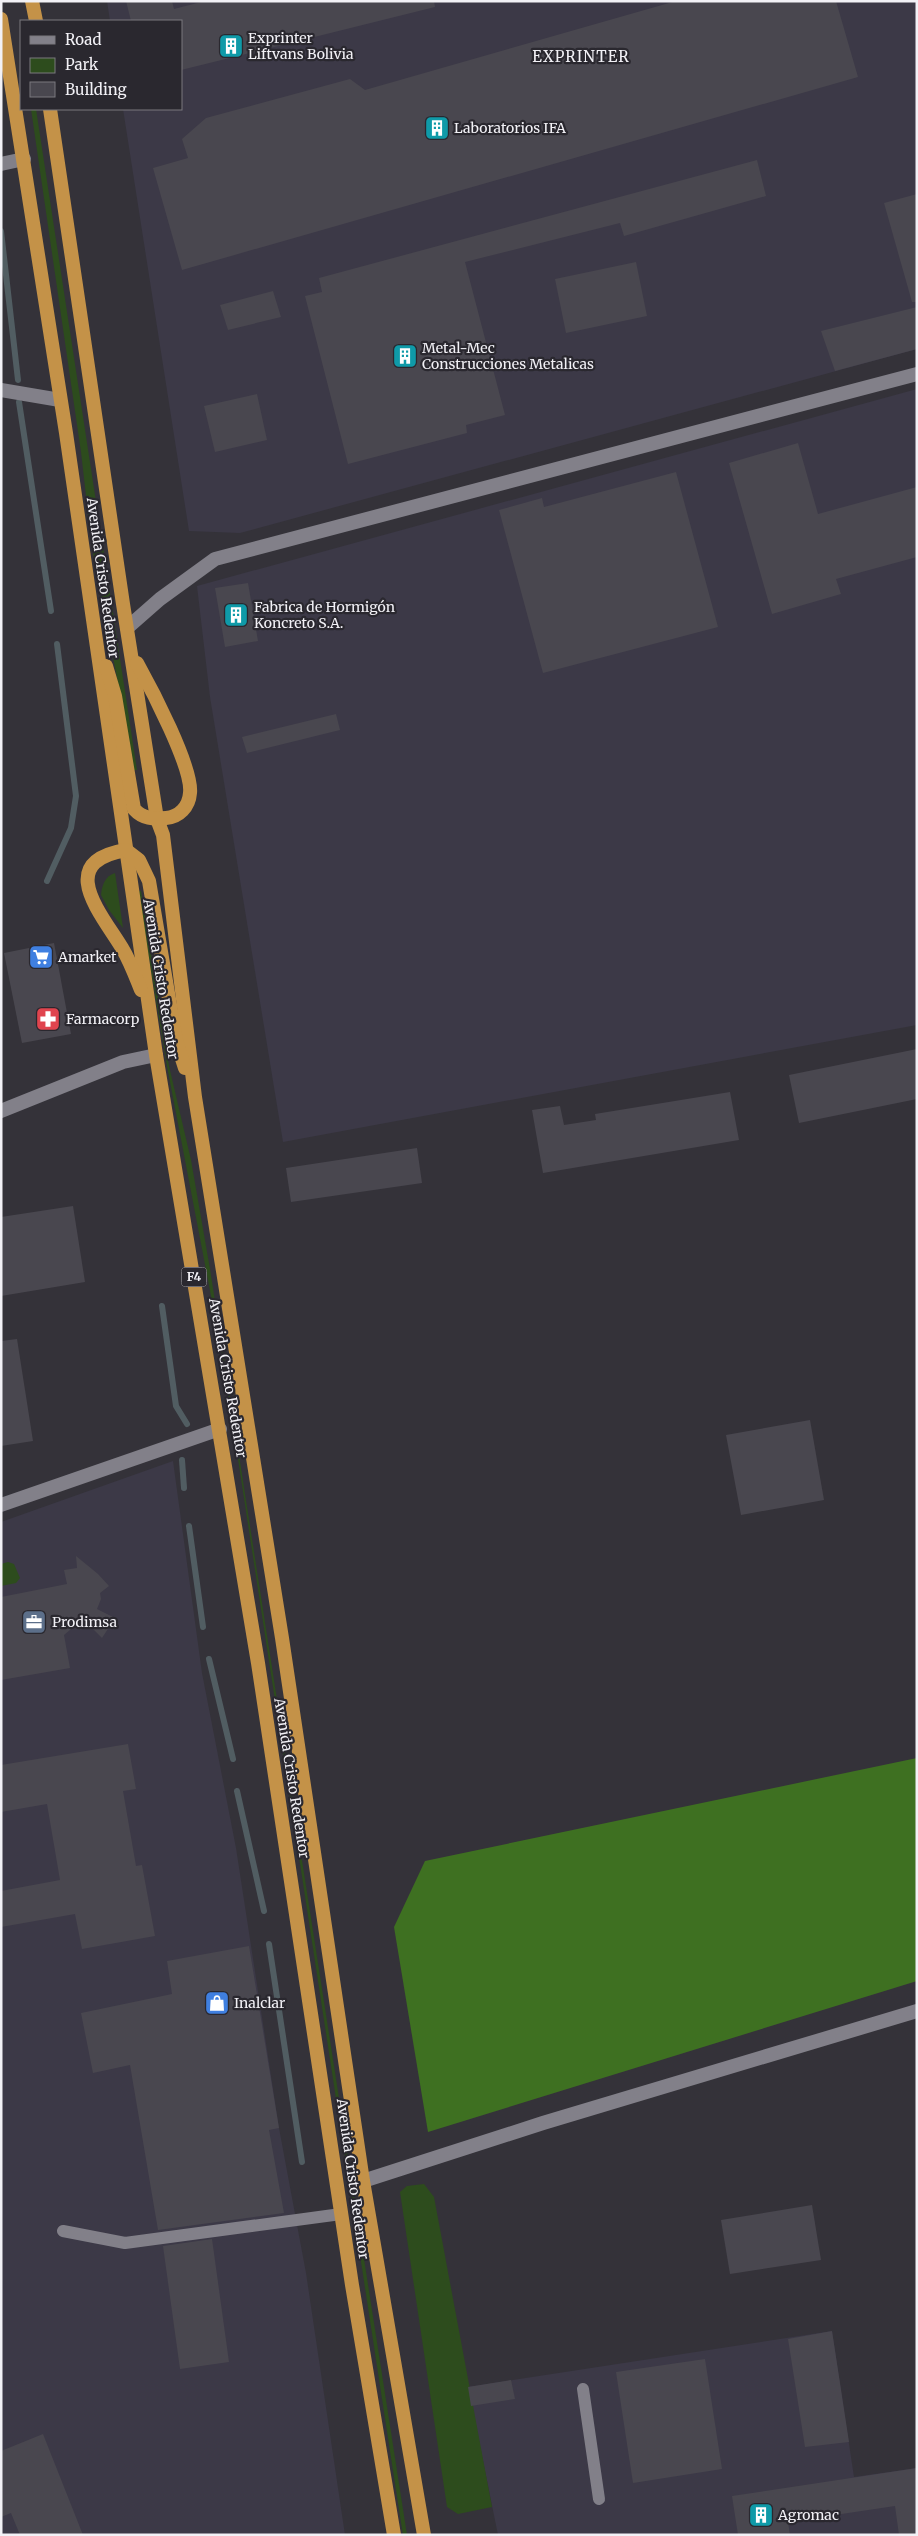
<svg xmlns="http://www.w3.org/2000/svg" width="918" height="2536" viewBox="0 0 918 2536" font-family="Merriweather,serif">
<style>
.built{fill:#3c3947}
.green{fill:#2d4c1d}
.forest{fill:#3e7021}
.lines{fill:none;stroke-linecap:round;stroke-linejoin:round}
.stream{stroke:#515d62;stroke-width:6}
.building{fill:#49474f}
.service{stroke:#828089;stroke-width:12}
.minor{stroke:#828089;stroke-width:14}
.tertiary{stroke:#828089;stroke-width:14}
.trunk{stroke:#c49248;stroke-width:14}
.labels{text-anchor:middle;stroke-width:4.5;stroke-linejoin:round;paint-order:stroke}
.shield{fill:#2a282f;stroke:#b6b5ba;stroke-width:1}
.shield-label{font-size:12px;font-weight:bold;fill:#f2f1f6}
.poi-label{font-size:14px;fill:#f2f1f6;stroke:#2a282f;text-anchor:start}
.street-label{font-size:14px;fill:#f2f1f6;stroke:#2a282f}
.neighbourhood-label{font-size:15px;letter-spacing:1px;fill:#f2f1f6;stroke:#2a282f}
</style>
<rect width="100%" height="100%" fill="#343239"/>
<g class="built">
<path d="M107,1H917V349L240,533L189,531L123,109H181V21H110Z"/>
<path d="M917,389V1025L283,1142L210,697L197,586Z"/>
<path d="M173,1461L202,1673L236,1848L279,2128L306,2273L345,2535H1V1522Z"/>
<path d="M832,2331L854,2477L917,2468V2535H498L468,2387Z"/>
</g>
<g class="green">
<path d="M31,109H36L137,770H132L118,683L92,548L81,452Z"/>
<path d="M115,873L123,928L109,910L101,895C102,885 105,876 115,873Z"/>
<path d="M138,891H141L169,1066L191,1160L210,1269L407,2535H403L392,2464L221,1348L167,1066Z"/>
<path d="M8,1562L14,1564L20,1578L16,1583L1,1586V1564Z"/>
<path d="M424,2184L434,2197L492,2507L458,2514L447,2507L400,2192L407,2186Z"/>
</g>
<path class="forest" d="M917,1758V1981L428,2132L394,1927L425,1861Z"/>
<g class="lines">
<g class="stream">
<path d="M1,231L18,380"/>
<path d="M19,402L51,611"/>
<path d="M47,881L71,828L76,796L57,644"/>
<path d="M162,1306L176,1406L187,1424"/>
<path d="M182,1460L184,1488"/>
<path d="M189,1526L203,1627"/>
<path d="M209,1659L233,1759"/>
<path d="M237,1791L264,1911"/>
<path d="M269,1944L302,2162"/>
</g>
</g>
<g class="building">
<path d="M126,1H172L174,9L205,1H434L435,7L181,70V21H131Z"/>
<path d="M676,1H836L858,77L182,270L153,168L188,158L182,139L206,118L350,79L365,90Z"/>
<path d="M757,160L766,196L624,236L620,223L465,262L505,415L466,425L467,433L348,464L305,296L322,292L319,278Z"/>
<path d="M917,194V302H912L884,203Z"/>
<path d="M636,262L647,316L566,333L555,279Z"/>
<path d="M273,291L281,317L228,330L220,305Z"/>
<path d="M917,307V349L835,371L821,331Z"/>
<path d="M257,394L267,440L215,452L204,406Z"/>
<path d="M798,443L818,514L917,487V557L836,579L841,594L772,614L729,463Z"/>
<path d="M676,472L718,627L543,673L499,510L542,498L544,507Z"/>
<path d="M248,583L258,641L225,647L215,588Z"/>
<path d="M336,714L340,730L247,753L242,737Z"/>
<path d="M54,943L71,1034L22,1043L4,953Z"/>
<path d="M917,1049V1099L799,1123L789,1075Z"/>
<path d="M730,1092L739,1140L543,1173L532,1110L560,1106L564,1125L596,1120L595,1114Z"/>
<path d="M417,1148L422,1183L291,1202L286,1168Z"/>
<path d="M73,1206L85,1282L1,1296V1217Z"/>
<path d="M17,1339L33,1441L1,1446V1341Z"/>
<path d="M810,1420L824,1500L741,1515L726,1435Z"/>
<path d="M76,1556L98,1574L109,1586L100,1593L101,1599L97,1609L115,1618L102,1638L83,1619L64,1635L70,1668L1,1680V1597L67,1584L64,1570L77,1568Z"/>
<path d="M128,1744L136,1789L123,1791L136,1866L142,1865L155,1936L82,1949L75,1914L1,1927V1891L60,1880L47,1804L1,1812V1765Z"/>
<path d="M249,1946L279,2128L269,2130L284,2213L158,2230L130,2065L93,2073L81,2013L172,1994L167,1961Z"/>
<path d="M812,2205L821,2260L730,2274L721,2220Z"/>
<path d="M212,2239L229,2362L180,2369L163,2246Z"/>
<path d="M832,2331L849,2442L805,2447L788,2339Z"/>
<path d="M705,2359L722,2469L633,2483L616,2372Z"/>
<path d="M511,2380L515,2399L471,2406L468,2387Z"/>
<path d="M43,2434L83,2535H20L11,2513L1,2517V2451Z"/>
<path d="M917,2468V2535H899L895,2506L788,2522L790,2535H738L732,2496Z"/>
</g>
<g class="lines">
<g class="service">
<path d="M63,2231L125,2243L341,2214"/>
<path d="M583,2389L599,2499"/>
</g>
<g class="minor">
<path d="M1,164L24,159"/>
<path d="M1,390L60,400"/>
<path d="M127,628L160,599L215,559L917,374"/>
<path d="M1,1505L220,1429"/>
</g>
<g class="tertiary">
<path d="M1,1111L123,1062L156,1055"/>
<path d="M363,2181L543,2123L917,2011"/>
</g>
<g class="trunk">
<path d="M32,1L36,21"/>
<path d="M1,19L66,433L156,1055L258,1663L352,2285L394,2535"/>
<path d="M50,109L123,604L157,819L163,835L195,1097L282,1638L363,2181L424,2535"/>
<path d="M106,666L115,696L134,809C143,819 153,819 166,818C179,817 189,807 190,793C193,768 151,688 137,663"/>
<path d="M141,990C135,975 130,961 122,948C100,912 55,862 126,850L139,860L149,881L176,1040L185,1068"/>
</g>
</g>
<defs>
<symbol id="building-square" viewBox="-11 -11 22 22"><rect x="-9" y="-9" width="18" height="18" rx="4" fill="#0f9aa8" stroke="#2a282f"/><path d="M-4-6H4V6H1V3H-1V6H-4ZM-2.5-4.3h1.7v1.8h-1.7ZM.8-4.3h1.7v1.8H.8ZM-2.5-1h1.7V.8h-1.7ZM.8-1h1.7V.8H.8Z" fill="#fff"/></symbol>
<symbol id="supermarket-square" viewBox="-11 -11 22 22"><rect x="-9" y="-9" width="18" height="18" rx="4" fill="#3f7fe0" stroke="#2a282f"/><path d="M-6-5.5h2.5l.6 2H6L4.5 2H-2.5L-4.4-4H-6ZM-1.5 3.2a1.3 1.3 0 1 0 .1 0ZM3 3.2a1.3 1.3 0 1 0 .1 0Z" fill="#fff"/></symbol>
<symbol id="pharmacy-square" viewBox="-11 -11 22 22"><rect x="-9" y="-9" width="18" height="18" rx="4" fill="#e0444e" stroke="#2a282f"/><path d="M-2-6h4v4h4v4h-4v4h-4v-4h-4v-4h4Z" fill="#fff"/></symbol>
<symbol id="office-square" viewBox="-11 -11 22 22"><rect x="-9" y="-9" width="18" height="18" rx="4" fill="#5c6f8a" stroke="#2a282f"/><path d="M-6-3h4V-5.5h4V-3h4V5H-6ZM-1-4.5V-3h2v-1.5ZM-6 0V1H6V0Z" fill="#fff"/></symbol>
<symbol id="shop-square" viewBox="-11 -11 22 22"><rect x="-9" y="-9" width="18" height="18" rx="4" fill="#3f7fe0" stroke="#2a282f"/><path d="M-5-2.5h2.3a2.7 3.5 0 0 1 5.4 0H5L5.5 6h-11ZM-1.5-2.5h3a1.5 2.3 0 0 0-3 0Z" fill="#fff"/></symbol>
</defs>
<g fill-rule="evenodd">
<use href="#building-square" x="217" y="32" width="28" height="28"/>
<use href="#building-square" x="423" y="114" width="28" height="28"/>
<use href="#building-square" x="391" y="342" width="28" height="28"/>
<use href="#building-square" x="222" y="601" width="28" height="28"/>
<use href="#supermarket-square" x="27" y="943" width="28" height="28"/>
<use href="#pharmacy-square" x="34" y="1005" width="28" height="28"/>
<use href="#office-square" x="20" y="1608" width="28" height="28"/>
<use href="#shop-square" x="203" y="1989" width="28" height="28"/>
<use href="#building-square" x="747" y="2501" width="28" height="28"/>
</g>
<g class="labels">
<rect class="shield" x="181.5" y="1267.5" width="25" height="19" rx="4"/>
<g class="shield-label">
<text x="194" y="1281">F4</text>
</g>
<g class="poi-label">
<text x="248" y="43">Exprinter<tspan x="248" dy="16">Liftvans Bolivia</tspan></text>
<text x="454" y="133">Laboratorios IFA</text>
<text x="422" y="353">Metal-Mec<tspan x="422" dy="16">Construcciones Metalicas</tspan></text>
<text x="254" y="612">Fabrica de Hormigón<tspan x="254" dy="16">Koncreto S.A.</tspan></text>
<text x="58" y="962">Amarket</text>
<text x="66" y="1024">Farmacorp</text>
<text x="52" y="1627">Prodimsa</text>
<text x="234" y="2008">Inalclar</text>
<text x="778" y="2520">Agromac</text>
</g>
<g class="street-label">
<text transform="translate(103 578) rotate(82)" y="5">Avenida Cristo Redentor</text>
<text transform="translate(161 979) rotate(81)" y="5">Avenida Cristo Redentor</text>
<text transform="translate(228 1378) rotate(80)" y="5">Avenida Cristo Redentor</text>
<text transform="translate(292 1778) rotate(81)" y="5">Avenida Cristo Redentor</text>
<text transform="translate(353 2179) rotate(82)" y="5">Avenida Cristo Redentor</text>
</g>
<g class="neighbourhood-label">
<text x="581" y="62">EXPRINTER</text>
</g>
</g>
<rect width="918" height="2536" fill="none" stroke="#f2f1f6" stroke-width="5"/>
<rect x="20" y="20" width="162" height="90" fill="#2a282f" stroke="#7a787f"/>
<rect x="30" y="36" width="25" height="8" fill="#828089" stroke="#7a787f"/>
<text x="65" y="45" font-size="15" fill="#f2f1f6">Road</text>
<rect x="30" y="58" width="25" height="15" fill="#2d4c1d" stroke="#7a787f"/>
<text x="65" y="70" font-size="15" fill="#f2f1f6">Park</text>
<rect x="30" y="82" width="25" height="15" fill="#49474f" stroke="#7a787f"/>
<text x="65" y="95" font-size="15" fill="#f2f1f6">Building</text>
</svg>
